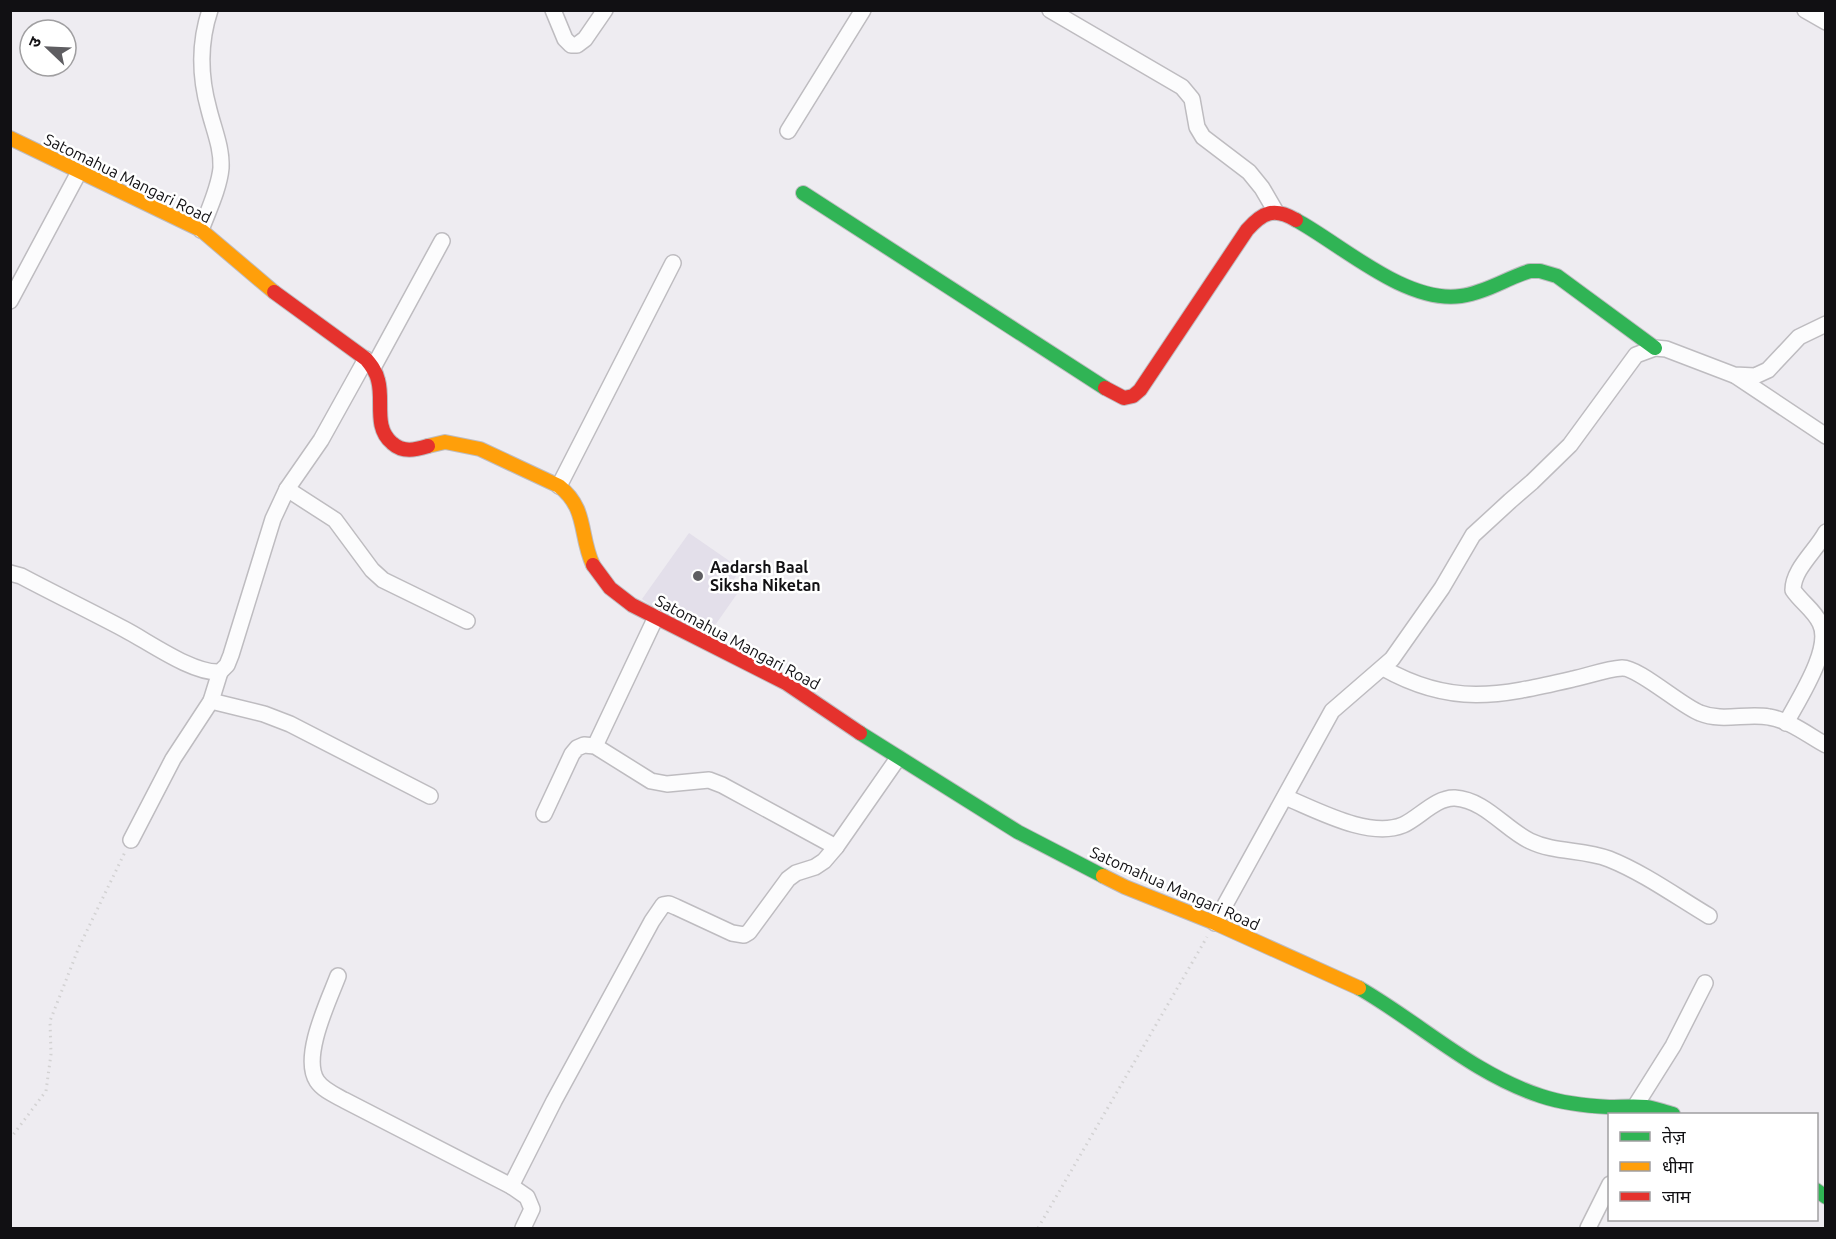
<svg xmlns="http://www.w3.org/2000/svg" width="1836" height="1239" viewBox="0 0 1836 1239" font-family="Ubuntu,'Noto Sans Devanagari',sans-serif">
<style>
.built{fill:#e3dfea}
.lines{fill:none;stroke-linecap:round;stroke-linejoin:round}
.street-casing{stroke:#bebcc0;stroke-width:18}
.fast-casing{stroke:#bebcc0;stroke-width:16}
.slow-casing{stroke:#bebcc0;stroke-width:16}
.jam-casing{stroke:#bebcc0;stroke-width:16}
.path{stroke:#d3d2d3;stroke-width:3;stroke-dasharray:1.5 4.5;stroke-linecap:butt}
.street{stroke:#fcfcfd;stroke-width:15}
.fast{stroke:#30b455;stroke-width:14}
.slow{stroke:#ff9f0a;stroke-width:14}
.jam{stroke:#e5322d;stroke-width:14}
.poi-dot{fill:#5e5d61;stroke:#fff;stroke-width:2}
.labels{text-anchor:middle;stroke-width:5;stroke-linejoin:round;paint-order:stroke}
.street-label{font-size:16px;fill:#111013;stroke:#fff}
.poi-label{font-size:16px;font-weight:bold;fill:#111013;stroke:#fff;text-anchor:start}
</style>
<rect width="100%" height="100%" fill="#eeecf1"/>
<path class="built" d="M689,533L741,569L732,582L739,591L711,631L661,613L642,599Z"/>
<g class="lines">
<defs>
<g id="street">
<path d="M553,10L565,39L571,45H577L585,39L605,10"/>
<path d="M1050,10L1182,87L1192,99L1197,127L1203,137L1249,172L1262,188L1276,212"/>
<path d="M1805,10L1826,22"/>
<path d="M788,131L863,10"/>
<path d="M201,230C208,211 219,189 221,168C222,148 214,130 209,110C200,78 199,43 210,10"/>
<path d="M10,301L79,172"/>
<path d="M374,366L442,241"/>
<path d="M1736,376L1826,436"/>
<path d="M559,486L673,263"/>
<path d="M287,489L335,520L372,570L383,580L467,621"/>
<path d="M10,573L21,576C55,594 90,611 124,629C149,642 193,674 220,672L227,665L231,655L273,519L287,489L321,440L366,359"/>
<path d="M1383,668C1452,707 1499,696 1573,679C1588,676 1606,669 1622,668C1638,667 1681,706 1700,713C1722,722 1746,713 1769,717C1789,720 1808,735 1826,745"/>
<path d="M211,701L264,714L290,724L430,796"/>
<path d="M1786,723C1798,700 1833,648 1820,623C1814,610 1801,602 1793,590C1793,569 1816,551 1826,532"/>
<path d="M595,746L656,617"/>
<path d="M1285,797C1317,810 1369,839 1403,825C1419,818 1436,797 1455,798C1485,800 1505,829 1530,841C1555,853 1583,849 1609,859C1644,873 1677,897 1709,916"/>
<path d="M544,814L572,754L577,748L584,745L595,746L651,781L667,784L709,780L722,785L836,847"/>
<path d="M131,840L173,759L211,701L220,672"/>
<path d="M1215,923L1332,711L1392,659L1442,588L1473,535L1510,501L1532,482L1570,445L1636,355L1655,348L1666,349L1734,375L1755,376L1768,370L1799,337L1826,324"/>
<path d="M338,976C329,1000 301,1057 317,1081C323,1090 335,1095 344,1100L511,1186L527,1197L532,1209L523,1228"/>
<path d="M1634,1108L1673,1046L1705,983"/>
<path d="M511,1186L554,1101L652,921L663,905L669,904L676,907L732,933L744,935L749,932L788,879L796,873L815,867L824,861L836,847L898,758"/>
<path d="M1588,1228L1610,1184"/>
</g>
<g id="fast">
<path d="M803,193L1105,388"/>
<path d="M1296,220C1342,245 1406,304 1461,296C1485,293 1507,278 1530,271H1540L1557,276L1655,348"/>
<path d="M860,733L1018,832L1103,876"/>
<path d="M1359,988C1420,1023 1473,1074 1541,1096C1562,1103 1587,1106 1609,1107C1621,1107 1634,1106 1646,1107C1655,1108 1664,1112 1673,1114"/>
<path d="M1816,1190L1826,1197"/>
</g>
<g id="slow">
<path d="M10,138L201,230L274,292"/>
<path d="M428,446L445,442L480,449L559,486C588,509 579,535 593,565"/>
<path d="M1103,876L1125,887L1215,923L1359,988"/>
</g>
<g id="jam">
<path d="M274,292L366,359C371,365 376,371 378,380C384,401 373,427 392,443C403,453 415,450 428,446"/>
<path d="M1105,388L1124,398L1133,396L1140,390L1247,230C1263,212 1274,207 1296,220"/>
<path d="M593,565L610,588L632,605L786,683L860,733"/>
</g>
</defs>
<use href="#street" class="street-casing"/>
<use href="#fast" class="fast-casing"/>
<use href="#slow" class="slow-casing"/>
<use href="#jam" class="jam-casing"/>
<g class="path">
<path d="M10,1139L46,1091L51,1054L50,1021L79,947L125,852"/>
<path d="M1038,1228L1207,937"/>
</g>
<use href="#street" class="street"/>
<use href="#fast" class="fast"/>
<use href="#slow" class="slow"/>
<use href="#jam" class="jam"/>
</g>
<circle class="poi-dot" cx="698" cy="576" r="6"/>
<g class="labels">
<g class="street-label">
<text transform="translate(128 178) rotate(26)" y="6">Satomahua Mangari Road</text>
<text transform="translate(738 642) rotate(28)" y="6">Satomahua Mangari Road</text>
<text transform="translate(1175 888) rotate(24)" y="6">Satomahua Mangari Road</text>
</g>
<g class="poi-label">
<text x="710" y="573">Aadarsh Baal<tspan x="710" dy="18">Siksha Niketan</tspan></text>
</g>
</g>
<rect width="1836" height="1239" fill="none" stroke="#111013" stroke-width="24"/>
<rect x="1608" y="1113" width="210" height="108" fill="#ffffff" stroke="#a09fa1" stroke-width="1.5"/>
<rect x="1620" y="1132" width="30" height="9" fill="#30b455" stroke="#a09fa1" stroke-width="1.5"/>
<text x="1662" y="1143" font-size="18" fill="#111013">तेज़</text>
<rect x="1620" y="1162" width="30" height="9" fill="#ff9f0a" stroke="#a09fa1" stroke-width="1.5"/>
<text x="1662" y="1173" font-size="18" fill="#111013">धीमा</text>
<rect x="1620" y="1192" width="30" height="9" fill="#e5322d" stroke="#a09fa1" stroke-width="1.5"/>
<text x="1662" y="1203" font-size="18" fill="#111013">जाम</text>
<g transform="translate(48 48) rotate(293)"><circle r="28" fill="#ffffff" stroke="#a09fa1" stroke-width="1.5"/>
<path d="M0-4.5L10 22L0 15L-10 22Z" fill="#5e5d61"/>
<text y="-9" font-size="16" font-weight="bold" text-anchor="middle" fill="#111013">उ</text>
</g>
</svg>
